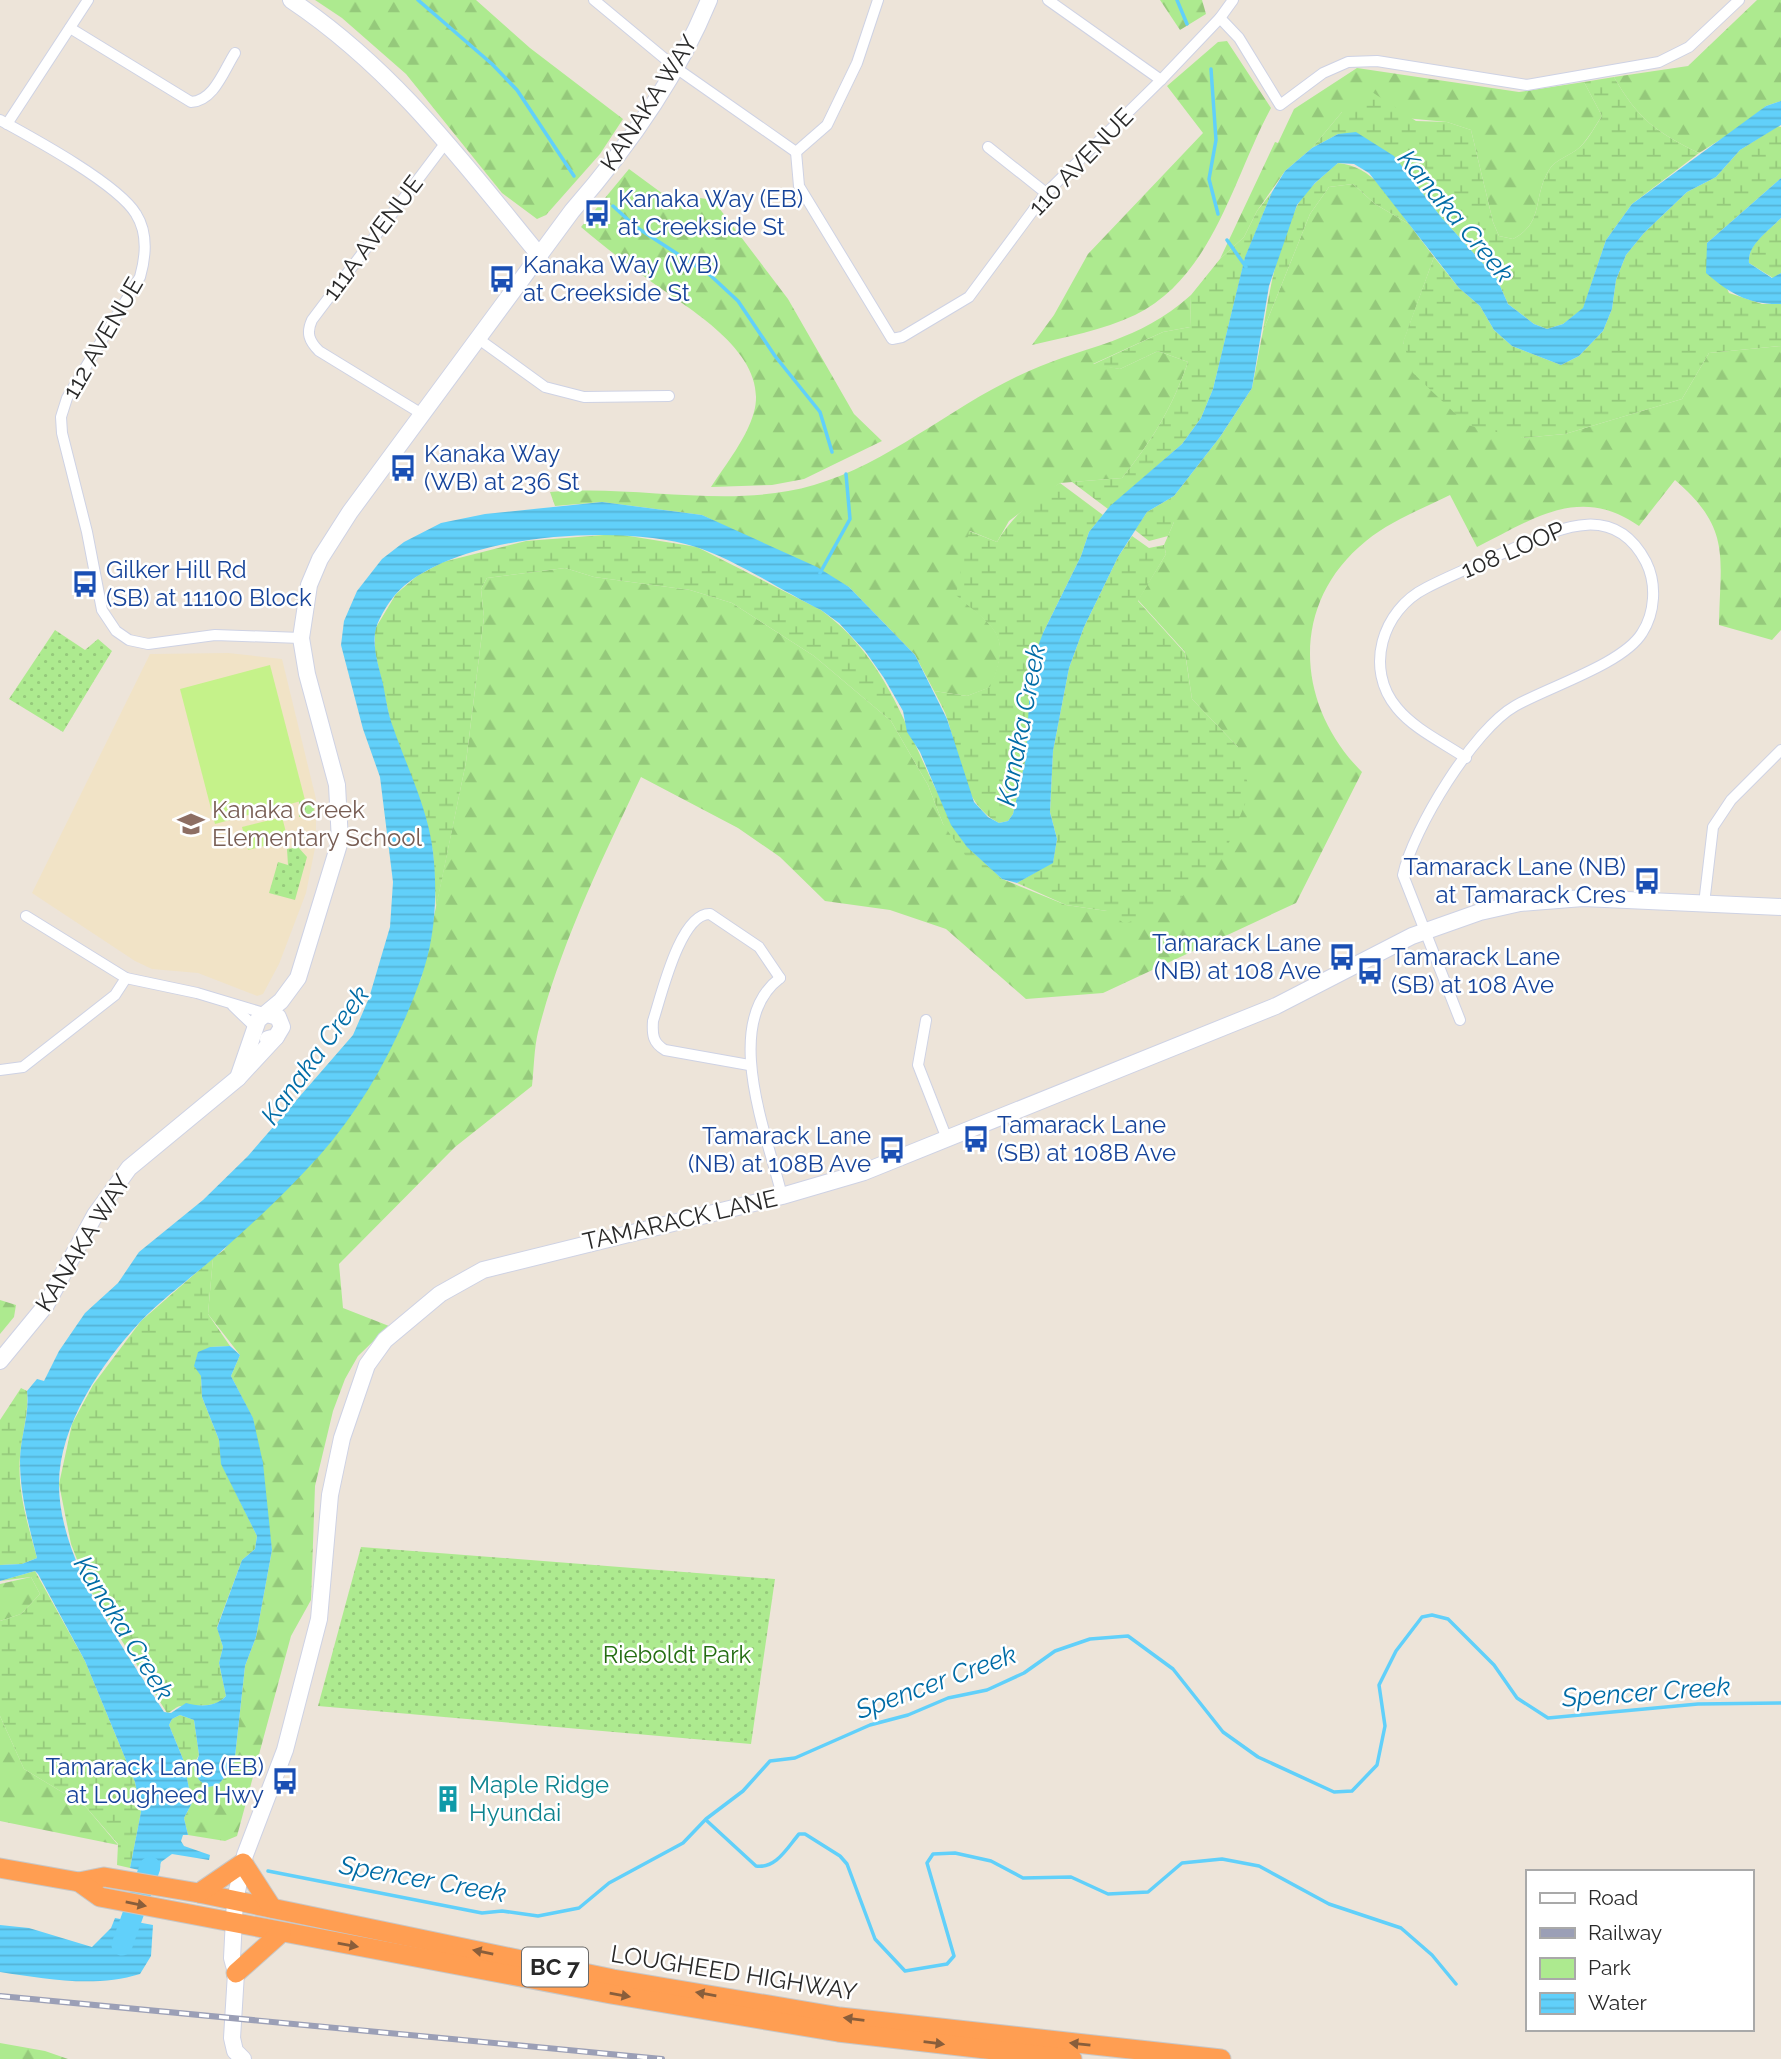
<svg xmlns="http://www.w3.org/2000/svg" width="1781" height="2059" viewBox="0 0 1781 2059" font-family="Raleway,sans-serif">
<style>
.education{fill:#f1e3c6}
.green{fill:url(#green-dots)}
.forest{fill:url(#forest-firs)}
.wetland{fill:url(#wetland-marsh)}
.pitch{fill:#c5f28a}
.water{fill:url(#water-rules)}
.lines{fill:none;stroke-linecap:round;stroke-linejoin:round}
.stream{stroke:#61d0fa;stroke-width:3.5}
.river{stroke:#61d0fa;stroke-width:21}
.street-casing{stroke:#ced2e4;stroke-width:12}
.secondary-casing{stroke:#ced2e4;stroke-width:18}
.highway-casing{stroke:#c7c7c7;stroke-width:21}
.street{stroke:#fff;stroke-width:10}
.secondary{stroke:#fff;stroke-width:16}
.highway{stroke:#ff9e52;stroke-width:19}
.rail-casing{stroke:#9b9fb6;stroke-width:6}
.rail{stroke:#fff;stroke-width:3.5;stroke-dasharray:10;stroke-linecap:butt}
.oneway{fill:#895e3b}
.labels{text-anchor:middle;stroke-width:5;stroke-linejoin:round;paint-order:stroke}
.shield{fill:#fff;stroke:#696969;stroke-width:2}
.shield-label{font-size:23px;font-weight:bold;fill:#292929}
.street-label{font-size:24px;fill:#292929;stroke:#fff}
.transit-label{font-size:24px;fill:#164399;stroke:#fff;text-anchor:start}
.education-label{font-size:24px;fill:#785e54;stroke:#fff;text-anchor:start}
.park-label{font-size:24px;fill:#246d12;stroke:#fff}
.culture-label{font-size:24px;fill:#0d838f;stroke:#fff;text-anchor:start}
.water-label{font-size:26px;font-style:italic;fill:#006ca6;stroke:#fff}
</style>
<defs>
<pattern id="green-dots" width="8" height="8" patternUnits="userSpaceOnUse" patternTransform="scale(1.75)"><rect width="8" height="8" fill="#adea8f"/><path d="M2 2h.1M6 6h.1" fill="none" stroke="#95c97b" stroke-width="1.8" stroke-linecap="round"/></pattern>
<pattern id="forest-firs" width="22" height="20" patternUnits="userSpaceOnUse" patternTransform="scale(1.75)"><rect width="22" height="20" fill="#adea8f"/><path d="M5 1l3.5 6h-7zM16 11l3.5 6h-7z" fill="#95c97b"/></pattern>
<pattern id="wetland-marsh" width="20" height="14" patternUnits="userSpaceOnUse" patternTransform="scale(1.75)"><rect width="20" height="14" fill="#adea8f"/><path d="M1 5h8M5 5V1M11 12h8M15 12V8" fill="none" stroke="#95c97b"/></pattern>
<pattern id="water-rules" width="6" height="5" patternUnits="userSpaceOnUse" patternTransform="scale(1.75)"><rect width="6" height="5" fill="#61d0fa"/><path d="M0 2.5h6" fill="none" stroke="#54b3d6"/></pattern>
</defs>
<rect width="100%" height="100%" fill="#ede4d9"/>
<path class="education" d="M228,653L282,659L316,799V843L306,893L279,964L263,994L257,996L198,973L152,969L135,961L32,893L150,654Z"/>
<g class="green">
<path d="M55,630L85,650L98,639L112,651L63,732L9,699Z"/>
<rect x="299" y="800" width="15" height="17"/>
<path d="M298,847L307,857L295,900L269,893L278,862L288,865L287,849Z"/>
<path d="M361,1547L775,1579L751,1744L318,1706Z"/>
</g>
<g class="forest">
<path d="M315,0H476L530,48L623,119L600,154L546,215L537,219L502,193L406,74L342,18Z"/>
<path d="M1160,0H1202L1206,14L1180,30Z"/>
<path d="M1757,0H1781V101L1766,106L1739,128L1699,153C1656,132 1638,119 1614,77L1688,66Z"/>
<path d="M1227,41L1271,108C1233,178 1213,277 1135,315C1103,330 1066,337 1032,345L1054,315L1088,254L1203,133L1167,86L1218,42Z"/>
<path d="M1357,68L1519,92L1584,82L1602,116C1595,126 1589,138 1580,147C1571,156 1555,159 1549,170C1532,198 1545,222 1513,239L1499,236L1493,222L1471,130L1447,122L1342,112L1312,148L1285,171L1257,211L1244,237L1220,259L1275,142L1278,143L1294,109Z"/>
<path d="M629,169L678,205L700,198L713,200L788,299L854,414L882,441L804,479L772,485L711,487C726,464 747,438 754,412C770,353 687,308 649,280C626,263 603,246 581,227Z"/>
<path d="M1353,184L1375,204L1409,224L1434,257L1403,343L1522,438L1565,434L1682,399L1709,353L1781,346V630L1772,640L1719,625C1720,557 1732,529 1675,480L1639,526C1579,484 1532,520 1477,547L1450,495C1422,509 1390,521 1366,541C1288,604 1296,706 1362,772L1296,903L1103,993L1026,999L946,929L890,910L825,901L780,857L738,828L641,777C602,859 561,943 538,1032C534,1049 534,1068 532,1086L455,1147L339,1264L343,1308L389,1326L358,1356L345,1379L333,1411L315,1486L311,1600L291,1636L237,1836L225,1841L188,1835L184,1818L192,1803L208,1787L218,1785L234,1766L245,1666L256,1637L272,1550L253,1419L231,1376L240,1355L208,1314L213,1258L224,1250L421,979L466,762L484,617L481,589L487,578L565,568L594,577L690,590L732,603L814,656L891,721L928,785L943,824L1002,879L1066,905L1107,911L1238,747L1192,699L1185,652L1138,600L1166,554L1164,545L1174,522V496L1220,437L1252,388L1263,331L1310,214L1329,187Z"/>
<path d="M1191,295L1190,327L1163,332L1093,364L1120,369L1158,351L1188,362C1173,406 1152,441 1122,478L1060,483L1009,521L997,542L970,531L957,595C996,630 1012,633 991,687L967,696L934,691L915,655L849,587L702,515L602,502L555,506L550,492C637,484 729,510 814,485C892,462 955,403 1029,371C1090,344 1137,343 1191,295Z"/>
<path d="M0,1300L16,1305L14,1317L0,1334Z"/>
<path d="M31,1577L40,1594L21,1614L0,1621V1584Z"/>
<path d="M0,1716L24,1769L85,1806L118,1845L0,1821Z"/>
<path d="M0,2043L45,2051L68,2059H0Z"/>
</g>
<g class="wetland">
<path d="M1614,77C1638,119 1656,132 1699,153L1632,204L1606,240L1583,309L1563,324L1547,329L1534,324L1508,304L1497,279L1441,217L1393,156L1338,134L1312,148L1342,112L1372,92L1416,121L1447,122L1471,130L1493,222L1499,236L1513,239C1545,222 1532,198 1549,170C1555,159 1571,156 1580,147C1589,139 1595,126 1602,116L1584,82Z"/>
<path d="M1778,126L1781,127V178L1707,243L1729,293L1762,304H1781V346L1709,353L1682,399L1565,434L1522,438L1467,425L1413,373L1403,342L1434,257L1459,288L1480,306L1494,330L1512,346L1561,365L1579,356L1603,331L1612,309L1616,280L1626,255L1644,233L1687,192L1716,177L1740,150Z"/>
<path d="M1338,163C1373,166 1389,197 1409,224L1375,204L1353,184L1329,187L1310,214L1263,331C1269,290 1278,244 1297,206C1306,189 1324,175 1338,163Z"/>
<path d="M1272,192L1245,258L1213,389L1201,418L1182,444L1108,509L1072,482L1122,478C1152,441 1173,406 1188,362L1158,351L1120,369L1092,365L1163,332L1190,327L1191,295L1220,259L1244,237L1257,211Z"/>
<path d="M1781,218V273L1773,278L1749,263C1747,244 1769,231 1781,218Z"/>
<path d="M1060,483L1103,515L1089,532L1081,556L1043,633L1026,758L1013,814L1008,821L999,823C962,804 959,757 948,721C945,711 939,701 934,691L967,696L990,687C1012,634 996,630 956,595L969,531L997,542C1013,515 1033,499 1060,483Z"/>
<path d="M1174,496V522L1168,536L1149,541L1135,530L1147,512Z"/>
<path d="M617,534L697,547L821,610C893,663 908,740 948,813C954,824 959,837 967,846C976,858 991,869 1002,879L985,874L963,853L943,824L928,785L891,721L814,656L732,603L690,590L594,577L565,568L487,578L481,589L484,617L466,762L436,908L433,852L426,819L391,724L375,652V629L396,594L417,576L443,562L526,541Z"/>
<path d="M1132,536L1149,548L1164,545L1166,554L1138,601L1185,653L1192,699L1238,747L1250,792L1223,857L1179,899L1125,924L1107,911L1066,905L1017,883L1053,862L1057,839L1050,812L1053,751L1069,668L1084,627L1118,557Z"/>
<path d="M213,1258L208,1314L230,1346L210,1347L201,1376L202,1397L219,1440L222,1464L257,1536L255,1549L242,1560L217,1627L223,1647L219,1663L226,1696C213,1710 197,1704 181,1706C176,1706 172,1712 167,1713L87,1585L71,1544L59,1484L72,1424L93,1385L141,1321Z"/>
<path d="M21,1388L27,1391C29,1412 22,1433 20,1456C17,1491 28,1525 37,1558L22,1564L0,1565V1420Z"/>
<path d="M35,1571L85,1661L135,1782L141,1812L130,1868L117,1865L118,1844L85,1806L24,1769L0,1716V1621L21,1614L40,1594L31,1577L0,1581Z"/>
<path d="M180,1715L194,1720L199,1755L195,1762L199,1780L208,1787L192,1803L183,1759L169,1725L172,1719Z"/>
</g>
<g class="pitch">
<path d="M270,665L305,800L215,824L180,689Z"/>
<path d="M282,817L288,840L248,850L242,827Z"/>
</g>
<g class="water">
<path d="M1781,101V125L1740,150L1716,177L1687,192L1644,233L1626,255L1616,280L1612,309L1603,331L1579,356L1561,365L1512,346L1494,330L1480,306L1459,288L1369,173L1354,164L1338,163L1315,183L1297,205L1269,286L1252,388L1220,437L1174,496L1147,512L1118,557L1084,627L1069,668L1053,751L1050,812L1057,839L1053,863L1017,883L1002,879L967,847L951,825L920,752L907,732L903,711L884,678L865,651L839,623L821,610C784,592 734,559 696,547C621,523 450,533 395,595C387,605 377,620 375,633C373,651 379,667 383,684C386,699 388,714 393,727C407,768 428,808 433,852C438,895 435,941 420,981C397,1044 364,1105 320,1155C291,1187 258,1219 226,1247C198,1273 166,1295 140,1322C102,1363 59,1425 59,1484C59,1563 124,1647 164,1712L171,1713L186,1703C200,1707 216,1707 226,1696L219,1663L223,1647L217,1628L242,1560L255,1549L257,1536L221,1464L219,1440L202,1397L201,1376L194,1366L198,1352L210,1347L230,1346L240,1355L231,1376L253,1418L263,1463L272,1550L256,1637L245,1666L234,1766L218,1785L208,1787L199,1780L194,1770L199,1755L194,1720L180,1715L172,1719L169,1725L183,1759L192,1803L184,1818L188,1835H183L181,1841L184,1846L210,1855L209,1860L172,1854L161,1862L158,1874L130,1868L141,1812L135,1782L85,1661L38,1574L35,1571L0,1581V1565L22,1564L37,1558C29,1526 20,1495 20,1461C20,1437 30,1414 27,1391L37,1379L44,1381L59,1351L85,1313L118,1283L139,1252L203,1200L248,1156L353,1035L369,998L390,927L393,882L380,777L363,729L341,645L344,621L357,591L382,559L404,542L441,523L485,514L602,502L702,515L817,567L849,587L915,655L947,719L974,802L988,817L999,823L1008,821L1013,814L1026,758L1031,665L1043,633L1081,556L1089,532L1110,506L1182,444L1201,418L1213,389L1245,257L1272,192L1285,171L1312,148L1338,134L1356,132L1394,156L1441,217L1497,279L1508,304L1534,324L1547,329L1563,324L1583,308L1606,240L1632,204L1766,106Z"/>
<path d="M1781,178V218C1769,231 1747,245 1749,263L1772,278L1781,273V304C1749,305 1729,293 1706,273L1707,243Z"/>
<path d="M115,1918L153,1925L151,1956L140,1974C95,1988 46,1979 0,1972V1925L29,1928L92,1947L111,1928Z"/>
</g>
<g class="lines">
<g class="stream">
<path d="M418,0L492,64L517,90L574,176"/>
<path d="M1177,0L1187,24"/>
<path d="M1211,69L1216,140L1209,179L1218,214"/>
<path d="M613,206L636,227L710,275L738,301L775,356L820,412L832,452"/>
<path d="M1227,240L1246,267"/>
<path d="M820,573L850,519L846,474"/>
<path d="M706,1820L756,1866C776,1869 787,1848 799,1834H805L840,1856L847,1864L875,1939L905,1971L947,1964L954,1956L927,1863L933,1854L955,1853L991,1861L1023,1878L1071,1877L1108,1894L1148,1892L1182,1863L1222,1859L1259,1866L1329,1904L1401,1928L1432,1955L1456,1984"/>
<path d="M268,1871L482,1913L502,1911L538,1916L579,1908L609,1883L683,1843L706,1819L743,1791L770,1761L795,1758L870,1725L908,1715L948,1698L987,1690L1024,1673L1055,1651L1090,1639L1128,1636L1173,1669L1223,1732L1258,1757L1334,1792L1352,1791L1377,1765L1385,1726L1379,1685L1396,1651L1422,1617L1432,1615L1448,1619L1494,1665L1517,1698L1548,1718L1698,1704L1781,1703"/>
</g>
<path class="river" d="M122,1945L150,1867"/>
<defs>
<g id="street">
<path d="M594,0L676,68L796,152"/>
<path d="M1048,0L1161,80"/>
<path d="M1220,18L1239,38L1280,105L1323,73L1348,62L1377,61L1527,85L1659,62L1689,47L1739,0"/>
<path d="M70,28L191,102C214,101 224,70 235,53"/>
<path d="M0,120C33,138 118,184 136,214C148,233 146,256 140,277L67,398L61,417L62,433L87,532L102,610L116,631L129,640L148,644L215,635L301,638"/>
<path d="M7,124L88,0"/>
<path d="M988,147L1046,193"/>
<path d="M796,152L799,186L892,339L902,337L969,297L1046,193L1161,80L1220,18L1233,0"/>
<path d="M796,152L827,125L857,63L878,0"/>
<path d="M480,340L545,387L584,397L669,396"/>
<path d="M422,414L319,351C309,341 306,333 312,320L447,141"/>
<path d="M1704,904L1713,827L1731,800L1781,750"/>
<path d="M26,916L126,978L197,993L267,1014"/>
<path d="M780,978C720,1023 768,1137 782,1196"/>
<path d="M233,1006L257,1029"/>
<path d="M926,1020L918,1065L947,1139"/>
<path d="M1460,1020L1403,875C1413,829 1474,729 1515,706C1548,687 1623,664 1642,633C1655,613 1657,584 1646,562C1613,499 1556,530 1508,551C1481,563 1453,574 1426,588C1382,610 1364,669 1397,708C1414,729 1444,743 1466,758"/>
<path d="M749,1065L665,1050C653,1043 652,1035 653,1021C661,997 680,913 710,914L759,947L780,978"/>
<path d="M0,1070L23,1067L115,995L126,978"/>
</g>
<g id="secondary">
<path d="M291,0C394,69 462,161 540,256"/>
<path d="M267,1014L278,1017L282,1027L276,1037L268,1039"/>
<path d="M238,1078L258,1020L281,1001L298,978L340,841L337,785L307,674L301,638L309,585L320,559L350,512L572,211C628,147 677,78 709,0"/>
<path d="M0,1361L46,1305L95,1215L129,1168L238,1078L276,1037"/>
<path d="M243,2059L235,2051L232,2038L236,1973L232,1958L235,1900L245,1855L285,1750L319,1619L330,1495L342,1438L367,1365L385,1340L440,1294L483,1270L782,1196L864,1172L1276,1006L1412,936L1480,912L1520,903L1583,898L1781,907"/>
</g>
<g id="highway">
<path d="M0,1868L79,1882L104,1877L199,1893L613,1979L840,2017L1221,2059"/>
<path d="M79,1882L100,1897L611,1994L838,2032L1072,2059"/>
<path d="M199,1893L243,1863L272,1908"/>
<path d="M236,1973L281,1933"/>
</g>
</defs>
<use href="#street" class="street-casing"/>
<use href="#secondary" class="secondary-casing"/>
<use href="#highway" class="highway-casing"/>
<use href="#street" class="street"/>
<use href="#secondary" class="secondary"/>
<use href="#highway" class="highway"/>
<defs>
<path id="rail" d="M0,1996L662,2059"/>
</defs>
<use href="#rail" class="rail-casing"/>
<use href="#rail" class="rail"/>
</g>
<defs><path id="oneway-solid" d="M-6-.8H1V-3.2L6.5 0L1 3.2V.8H-6Z" transform="scale(1.75)"/></defs>
<g class="oneway">
<use href="#oneway-solid" transform="translate(136 1904) rotate(11)"/>
<use href="#oneway-solid" transform="translate(348 1945) rotate(10)"/>
<use href="#oneway-solid" transform="translate(483 1952) rotate(-168)"/>
<use href="#oneway-solid" transform="translate(706 1994) rotate(-170)"/>
<use href="#oneway-solid" transform="translate(620 1995) rotate(10)"/>
<use href="#oneway-solid" transform="translate(854 2019) rotate(-173)"/>
<use href="#oneway-solid" transform="translate(934 2043) rotate(7)"/>
<use href="#oneway-solid" transform="translate(1080 2044) rotate(-174)"/>
</g>
<defs>
<symbol id="bus-bare" viewBox="-9 -9 18 18"><path d="M-5-6H5V4H4V6H2V4H-2V6H-4V4H-5ZM-3.5-4V0h7V-4ZM-3.5 1.2v1.5H-2V1.2ZM2 1.2v1.5H3.5V1.2Z" fill="#1a4fb4" stroke="#fff" stroke-width="2.5" paint-order="stroke"/></symbol>
<symbol id="school-bare" viewBox="-9 -9 18 18"><path d="M0-5L7-2L0 1L-7-2ZM-4 1L0 2.5L4 1V4Q0 6-4 4Z" fill="#8d6e63" stroke="#fff" stroke-width="2.5" paint-order="stroke"/></symbol>
<symbol id="building-bare" viewBox="-9 -9 18 18"><path d="M-4-6H4V6H1V3H-1V6H-4ZM-2.5-4.3h1.7v1.8h-1.7ZM.8-4.3h1.7v1.8H.8ZM-2.5-1h1.7V.8h-1.7ZM.8-1h1.7V.8H.8Z" fill="#0f9aa8" stroke="#fff" stroke-width="2.5" paint-order="stroke"/></symbol>
</defs>
<g fill-rule="evenodd">
<use href="#bus-bare" x="578" y="194" width="38" height="38"/>
<use href="#bus-bare" x="483" y="260" width="38" height="38"/>
<use href="#bus-bare" x="384" y="449" width="38" height="38"/>
<use href="#bus-bare" x="66" y="565" width="38" height="38"/>
<use href="#school-bare" x="172" y="805" width="38" height="38"/>
<use href="#bus-bare" x="1628" y="862" width="38" height="38"/>
<use href="#bus-bare" x="1323" y="938" width="38" height="38"/>
<use href="#bus-bare" x="1351" y="952" width="38" height="38"/>
<use href="#bus-bare" x="957" y="1120" width="38" height="38"/>
<use href="#bus-bare" x="873" y="1131" width="38" height="38"/>
<use href="#bus-bare" x="266" y="1762" width="38" height="38"/>
<use href="#building-bare" x="429" y="1780" width="38" height="38"/>
</g>
<g class="labels">
<rect class="shield" x="522" y="1947.5" width="66" height="39" rx="5"/>
<g class="shield-label">
<text x="555" y="1975">BC 7</text>
</g>
<g class="street-label">
<text transform="translate(649 103) rotate(-57)" y="8">KANAKA WAY</text>
<text transform="translate(1081 162) rotate(-46)" y="8">110 AVENUE</text>
<text transform="translate(373 238) rotate(-53)" y="8">111A AVENUE</text>
<text transform="translate(103 338) rotate(-60)" y="8">112 AVENUE</text>
<text transform="translate(1513 550) rotate(-23)" y="8">108 LOOP</text>
<text transform="translate(680 1220) rotate(-13)" y="8">TAMARACK LANE</text>
<text transform="translate(83 1243) rotate(-58)" y="8">KANAKA WAY</text>
<text transform="translate(734 1973) rotate(9)" y="8">LOUGHEED HIGHWAY</text>
</g>
<g class="transit-label">
<text x="618" y="207">Kanaka Way (EB)<tspan x="618" dy="28">at Creekside St</tspan></text>
<text x="523" y="273">Kanaka Way (WB)<tspan x="523" dy="28">at Creekside St</tspan></text>
<text x="424" y="462">Kanaka Way<tspan x="424" dy="28">(WB) at 236 St</tspan></text>
<text x="106" y="578">Gilker Hill Rd<tspan x="106" dy="28">(SB) at 11100 Block</tspan></text>
<text x="1626" y="875" text-anchor="end">Tamarack Lane (NB)<tspan x="1626" dy="28">at Tamarack Cres</tspan></text>
<text x="1321" y="951" text-anchor="end">Tamarack Lane<tspan x="1321" dy="28">(NB) at 108 Ave</tspan></text>
<text x="1391" y="965">Tamarack Lane<tspan x="1391" dy="28">(SB) at 108 Ave</tspan></text>
<text x="997" y="1133">Tamarack Lane<tspan x="997" dy="28">(SB) at 108B Ave</tspan></text>
<text x="871" y="1144" text-anchor="end">Tamarack Lane<tspan x="871" dy="28">(NB) at 108B Ave</tspan></text>
<text x="264" y="1775" text-anchor="end">Tamarack Lane (EB)<tspan x="264" dy="28">at Lougheed Hwy</tspan></text>
</g>
<g class="education-label">
<text x="212" y="818">Kanaka Creek<tspan x="212" dy="28">Elementary School</tspan></text>
</g>
<g class="park-label">
<text x="677" y="1663">Rieboldt Park</text>
</g>
<g class="culture-label">
<text x="469" y="1793">Maple Ridge<tspan x="469" dy="28">Hyundai</tspan></text>
</g>
<g class="water-label">
<text transform="translate(1456 216) rotate(50)" y="9">Kanaka Creek</text>
<text transform="translate(1021 725) rotate(-79)" y="9">Kanaka Creek</text>
<text transform="translate(315 1055) rotate(-54)" y="9">Kanaka Creek</text>
<text transform="translate(124 1628) rotate(58)" y="9">Kanaka Creek</text>
<text transform="translate(936 1682) rotate(-20)" y="9">Spencer Creek</text>
<text transform="translate(1646 1692) rotate(-4)" y="9">Spencer Creek</text>
<text transform="translate(423 1879) rotate(10)" y="9">Spencer Creek</text>
</g>
</g>
<rect x="1526" y="1870" width="228" height="161" fill="#ffffff" stroke="#a9a9a9" stroke-width="2"/>
<rect x="1540" y="1893" width="35" height="10" fill="#ffffff" stroke="#a9a9a9" stroke-width="2"/>
<text x="1588" y="1905" font-size="21" fill="#292929">Road</text>
<rect x="1540" y="1928" width="35" height="10" fill="#9b9fb6" stroke="#a9a9a9" stroke-width="2"/>
<text x="1588" y="1940" font-size="21" fill="#292929">Railway</text>
<rect x="1540" y="1958" width="35" height="21" fill="#adea8f" stroke="#a9a9a9" stroke-width="2"/>
<text x="1588" y="1975" font-size="21" fill="#292929">Park</text>
<rect x="1540" y="1993" width="35" height="21" fill="url(#water-rules)" stroke="#a9a9a9" stroke-width="2"/>
<text x="1588" y="2010" font-size="21" fill="#292929">Water</text>
</svg>
